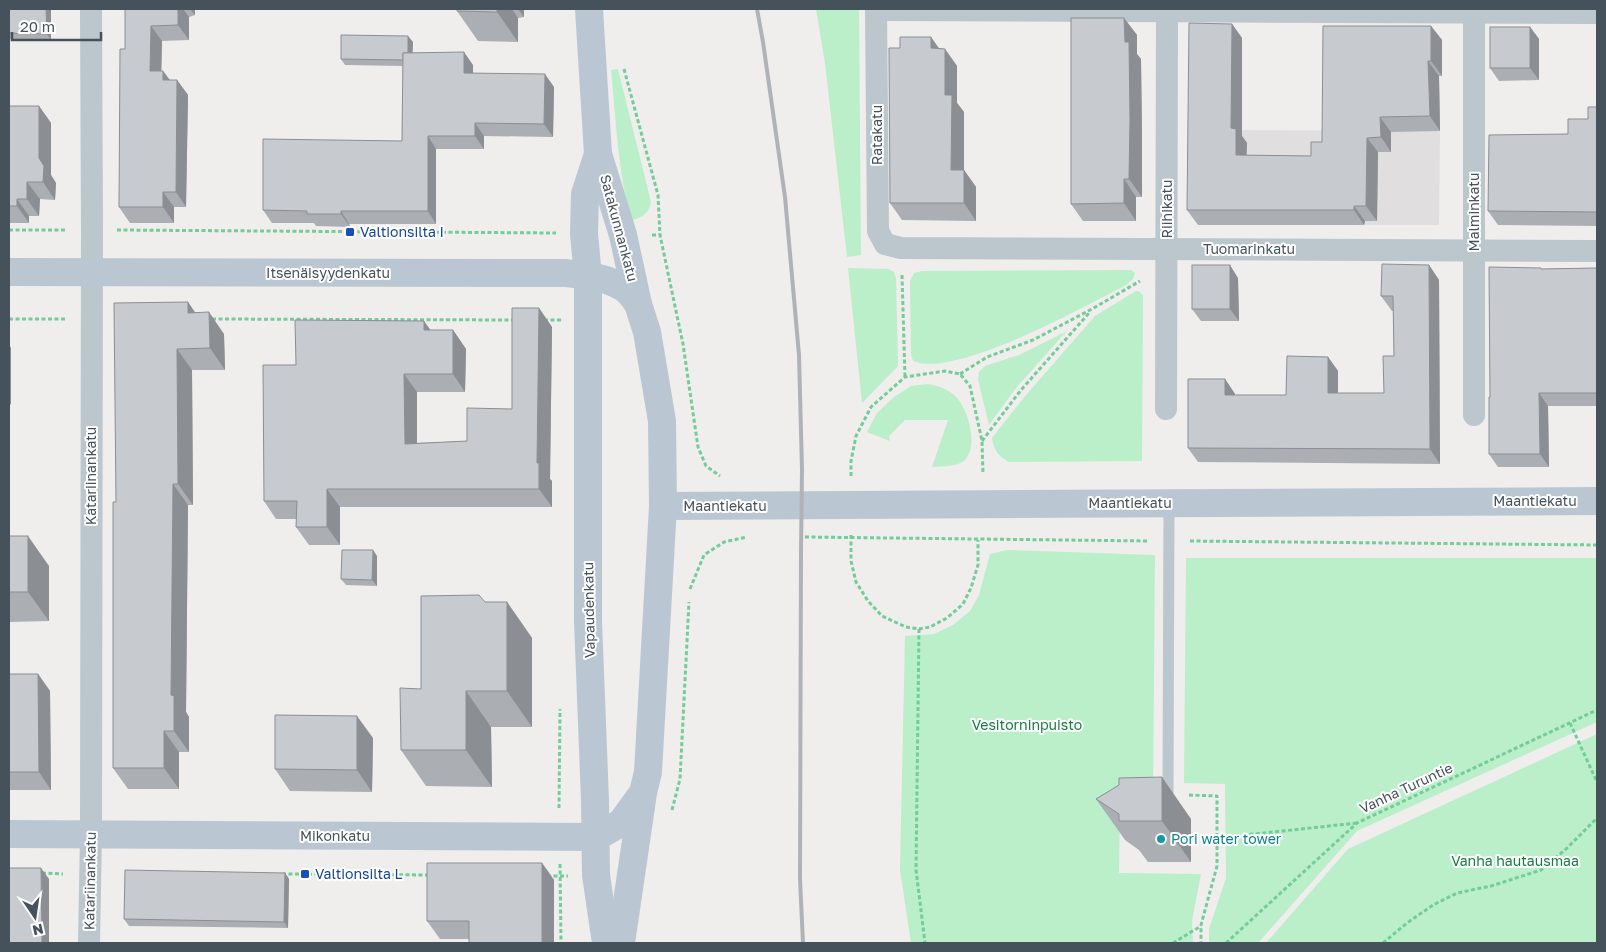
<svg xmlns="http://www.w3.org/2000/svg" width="1606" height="952" viewBox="0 0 1606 952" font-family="'Golos Text',sans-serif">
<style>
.education{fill:#e1dedf}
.green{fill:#baefca}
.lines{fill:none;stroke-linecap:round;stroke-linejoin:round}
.path{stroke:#72cd99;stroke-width:3;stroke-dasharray:4 2.5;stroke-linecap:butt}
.lane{stroke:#bbc6cd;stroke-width:11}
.street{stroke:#bbc6cd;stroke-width:22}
.secondary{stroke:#bac7d2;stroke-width:28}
.rail{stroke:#afb3b8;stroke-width:4}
.wall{fill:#abafb3}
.shaded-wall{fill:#8b8e92}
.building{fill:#c7cbd0;stroke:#8b8e92}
.transit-dot{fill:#1a4fb4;stroke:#fff;stroke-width:2}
.culture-dot{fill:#0f9aa8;stroke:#fff;stroke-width:2}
.labels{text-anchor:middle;stroke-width:4;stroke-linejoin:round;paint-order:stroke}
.street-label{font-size:14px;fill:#45525b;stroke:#fff}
.transit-label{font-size:14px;fill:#164399;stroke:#fff;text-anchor:start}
.park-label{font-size:14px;fill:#167c41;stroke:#fff}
.culture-label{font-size:14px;fill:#0d838f;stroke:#fff;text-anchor:start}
</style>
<rect width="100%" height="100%" fill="#f0eded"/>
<path class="education" d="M1200,130L1440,131L1439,225H1198Z"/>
<g class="green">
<path d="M816,9H859L861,255L847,257L825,63Z"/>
<path d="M618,69L651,202C648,215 643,216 631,221C618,170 616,122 611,70Z"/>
<path d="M848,268L888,269L894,272L896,278L898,366L862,403Z"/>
<path d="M1131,270L1135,273L1133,279L1126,285C1086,306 954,379 913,361L911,354L910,281L914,273L922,271Z"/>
<path d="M1136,291L1140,292L1143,296L1142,461L1009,462C998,456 994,451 992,438L1026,395L1095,316Z"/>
<path d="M1067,331L1016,388L989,425L978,380L979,372L985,366L1019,355Z"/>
<path d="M927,384C938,386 946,388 955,396C968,408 979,445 965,460C958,467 941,466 932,467L948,420H905L889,436L890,441L867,432L877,413L894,397L911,386Z"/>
<path d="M1007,550L1155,555L1153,805H1120L1119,873L1201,874L1192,921L1193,943H911L900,870L905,636L934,634L953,625L970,611L979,595L990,554Z"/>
<path d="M1186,558H1597V722L1357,831L1258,943H1209V929L1226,878L1225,784L1184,783Z"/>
<path d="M1597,734V943H1266L1348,849Z"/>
</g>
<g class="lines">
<g class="path">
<path d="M624,69L658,195L660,235"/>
<path d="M9,230H66"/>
<path d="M117,230L556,233"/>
<path d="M652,235H660L683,344L698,447L706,466L720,476"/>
<path d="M902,275L905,377"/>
<path d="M9,319H66"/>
<path d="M212,319L516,320"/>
<path d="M544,320H561"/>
<path d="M960,374L987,357L1033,340L1092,309L1140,281"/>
<path d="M982,441L1021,390L1090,312"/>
<path d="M851,476V461L856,436L871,407L905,377L945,371L960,374L970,386L982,441L983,474"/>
<path d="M851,535V561L856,582L868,601L882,616L906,627L919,629L930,627L947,618L963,604L971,588L978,565V540"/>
<path d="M805,537L1149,541"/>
<path d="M1190,541L1597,545"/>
<path d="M690,589L704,555L724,542L747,537"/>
<path d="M919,629L916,870L925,943"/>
<path d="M1570,723L1597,782"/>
<path d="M1189,795L1217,796V866L1201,925V943"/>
<path d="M559,808L560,709"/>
<path d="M672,810L680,779L689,602"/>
<path d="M1217,838L1357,823"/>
<path d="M560,864L561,943"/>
<path d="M42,873L63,874"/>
<path d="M282,874L431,875"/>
<path d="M547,876H568"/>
<path d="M1173,943L1201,926"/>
<path d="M1226,943L1357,823L1597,710"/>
<path d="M1383,943L1407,923L1433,905L1457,893L1491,886L1541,870L1565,850L1597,818"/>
</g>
<path class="lane" d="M1168,794L1169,503"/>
<g class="street">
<path d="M876,9L878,231L885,244L901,248L1597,251"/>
<path d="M876,10L1597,13"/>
<path d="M1166,409L1167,9"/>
<path d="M1474,415V9"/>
<path d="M89,943L91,835L92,230L91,9"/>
</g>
<g class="secondary">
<path d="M589,9L598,154L623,235L638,304L647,332L662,421L663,506L648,772L643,793L621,943"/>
<path d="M598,154L585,194L584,234L588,276V621L595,800L596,875L606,943"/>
<path d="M9,272L565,273C584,275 605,277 622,287C628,290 634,298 638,304"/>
<path d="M663,506L1597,501"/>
<path d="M9,834L596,837L621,823L642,794"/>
</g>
<path class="rail" d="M757,9L763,42L785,197L799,355L802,470L801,551L800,879L803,943"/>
</g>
<g class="wall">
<path d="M9,9H51V40L9,39Z"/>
<path d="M125,9H195V15L189,17V40L162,41L161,71H163L170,80H177L188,95L186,207H174V223H130L119,207L125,49Z"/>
<path d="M457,9H524V17L518,18V42L478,41L457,11Z"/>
<path d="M1124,18L1137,35V54L1141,59L1142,137V197H1136V221H1083L1071,204Z"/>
<path d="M1232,24L1242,38V136L1247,143L1246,155L1311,156L1322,142L1431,26L1442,40V76H1439L1440,131L1391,132V152H1378L1377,221H1365L1364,225H1198L1187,210Z"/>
<path d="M1530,27L1539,39V80L1499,81L1490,68Z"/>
<path d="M931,37L939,48L945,49L957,66V103L964,112V170L976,187V221L902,220L890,203L900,48Z"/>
<path d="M413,42L412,53L473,65V73L554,87L553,137L484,136V149H436V224H349L350,227L316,226L314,223H272L263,210L402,141L403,66L345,65L341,59Z"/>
<path d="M9,106H39L51,123V175L56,183L55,200L40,199L39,216H29V223H9Z"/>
<path d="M1597,107V226L1498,225L1488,211L1568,134L1588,119Z"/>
<path d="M1429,265L1439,280L1440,464L1198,462L1188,448L1225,379L1235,394V395H1286L1328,357L1338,371V393H1384L1394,356L1393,311H1392L1381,296Z"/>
<path d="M1597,268V406H1548L1549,467H1498L1489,454L1490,397L1542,269Z"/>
<path d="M1238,278L1239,321H1201L1192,309Z"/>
<path d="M188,302L195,313L224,334L225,370H192L193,505H188L186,712L189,717V752H179V789H128L113,768L116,502Z"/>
<path d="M539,308L552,327L550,479L552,481V507H340V545H309L296,527V519H276L264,501L296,365L431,330H453L466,349L465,392H417V443L467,441L512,409Z"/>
<path d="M9,536L49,566V621L9,622Z"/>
<path d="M377,556V586L346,585L341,579Z"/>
<path d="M485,602H507L532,638V727H491L492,787L426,786L401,750L421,689Z"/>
<path d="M9,674H38L50,691L51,790H9Z"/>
<path d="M373,738L372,792L290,791L275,769Z"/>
<path d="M1096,799L1191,819V862H1148L1139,850L1125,840Z"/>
<path d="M542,863L554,880L469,939H440L427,921Z"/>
<path d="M285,873L289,879L288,928L129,926L124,919Z"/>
</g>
<g class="shaded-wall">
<path d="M46,9H51V40L47,34Z"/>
<path d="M178,9H183L189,17V40L178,25Z"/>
<path d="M190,9H195V15Z"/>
<path d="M497,9H512L518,18V42L497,12Z"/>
<path d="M518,9H524V17Z"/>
<path d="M1124,18L1137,35V54L1141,59L1142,137V197L1129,179Z"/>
<path d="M1232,24L1242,38V136L1247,143L1246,170L1236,155L1231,128Z"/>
<path d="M151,26L162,41L161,86L150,71Z"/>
<path d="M1431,26L1442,40V76L1431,61Z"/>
<path d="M1530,27L1539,39V80L1530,68Z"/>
<path d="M408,36L413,42L412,66L408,60Z"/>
<path d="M931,37L943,55L931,48Z"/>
<path d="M945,49L957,66V103L964,112V187L951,170L945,95Z"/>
<path d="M464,52L473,65V86L464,73Z"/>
<path d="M1428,61L1439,76L1440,131L1430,116Z"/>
<path d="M163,71L174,86L163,80Z"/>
<path d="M545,74L554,87L553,137L544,124Z"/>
<path d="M177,80L188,95L186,207L176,192Z"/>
<path d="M39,106L51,123V175L56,183L55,200L43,182L39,158Z"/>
<path d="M1380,117L1391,132V152L1381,137Z"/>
<path d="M475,123L484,136V149L475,136Z"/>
<path d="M428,136L436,149V224L428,211Z"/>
<path d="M1367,138L1378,152L1377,221L1366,206Z"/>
<path d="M964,170L976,187V221L964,203Z"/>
<path d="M1124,179L1136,197V221L1124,203Z"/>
<path d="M27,182L40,199L39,216L27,199Z"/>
<path d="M163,192L174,207V223L163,207Z"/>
<path d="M17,199L29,216V223L17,206Z"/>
<path d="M1354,206L1365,221L1364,225L1354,210Z"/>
<path d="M341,211L349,224L350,227L341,214Z"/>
<path d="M1230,265L1238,278L1239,321L1230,309Z"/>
<path d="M1429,265L1439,280L1440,464L1430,449Z"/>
<path d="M188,302L203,324L188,313Z"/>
<path d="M539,308L552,327L550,479L552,481V507L539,489L537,463Z"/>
<path d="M209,312L224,334L225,370L210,348Z"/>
<path d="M424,321L437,339L424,330Z"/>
<path d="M453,330L466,349L465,392L453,374Z"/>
<path d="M9,344L11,348V405L9,402Z"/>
<path d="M177,349L192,370L193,505L178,484Z"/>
<path d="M1328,357L1338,371V408L1328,393Z"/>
<path d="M404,374L417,392V462L405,444Z"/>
<path d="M1225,379L1235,394V410L1225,395Z"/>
<path d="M1539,393L1548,406L1549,467L1540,454Z"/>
<path d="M173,484L188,505L186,712L189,717V752L174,731L171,695Z"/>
<path d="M327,489L340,507V545L327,527Z"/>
<path d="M28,536L49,566V621L28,592Z"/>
<path d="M373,550L377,556V586L372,580Z"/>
<path d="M507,602L532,638V727L507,691Z"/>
<path d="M38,674L50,691L51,790L39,772Z"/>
<path d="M466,691L491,727L492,787L466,750Z"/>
<path d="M357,716L373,738L372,792L357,770Z"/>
<path d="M164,731L179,752V789L164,768Z"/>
<path d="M1162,777L1191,819V862L1162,821Z"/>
<path d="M542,863L554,880V943H542Z"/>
<path d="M41,868L49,879V943H42Z"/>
<path d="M285,873L289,879L288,928L284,922Z"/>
</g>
<g class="building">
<path d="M9,9H46L47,34L9,33Z"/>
<path d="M125,9H178V25L151,26L150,71H163V80H177L176,192H163V207H119L120,49H125Z"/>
<path d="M457,9H497V12L457,11Z"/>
<path d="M1071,18H1124L1125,42H1129L1130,119L1129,179H1124V203L1071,204Z"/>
<path d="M1189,23L1232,24L1231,128L1236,129V155L1311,156V142H1322L1323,26H1431V61H1428L1430,116L1380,117L1381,137L1367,138L1366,206H1354V210H1187Z"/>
<rect x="1490" y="27" width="40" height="41"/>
<path d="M341,35L408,36V53H403V60L341,59Z"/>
<path d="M900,37H931V48L945,49V95H952L951,170H964V203H890L889,48H900Z"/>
<path d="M464,52V73L545,74L544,124L475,123V136H428V211H341V214H307V211L263,210V139L402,141L403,53Z"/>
<path d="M9,106H39V158L44,166L43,182H27V199H17V206H9Z"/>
<path d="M1588,107H1597V212L1488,211L1489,135L1568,134V119H1588Z"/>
<path d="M1382,264L1429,265L1430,449L1188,448V379H1225V395H1286L1287,356L1328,357V393H1384L1383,356H1394L1393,296H1381Z"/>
<rect x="1192" y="265" width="38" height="44"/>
<path d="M1489,267L1541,268V269L1597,268V393H1539L1540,454H1489V397H1490Z"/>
<path d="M188,302V313L209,312L210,348L177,349L178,484H173L171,695L174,696V731H164V768H113V502H116L114,303Z"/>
<path d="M512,308H539L537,463H539V489H327V527H296L297,501H264L263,365H296L295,320L424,321V330H453V374H404L405,444L467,441V408L512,409Z"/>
<rect x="9" y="536" width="19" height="56"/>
<path d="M342,550H373L372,580L341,579Z"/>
<path d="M479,595L485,602H507V691H466V750H401L400,688L421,689V596Z"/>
<path d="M9,674H38L39,772H9Z"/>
<path d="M275,715L357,716V770L275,769Z"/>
<path d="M1162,777V821H1119V814L1096,799L1119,785V778Z"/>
<path d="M427,863H542V943H469V921H427Z"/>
<path d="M9,868H41L42,943H9Z"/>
<path d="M125,870L285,873L284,922L124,919Z"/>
</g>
<g class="transit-dot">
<rect x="345" y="227" width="10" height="10" rx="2.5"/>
<rect x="300" y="869" width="10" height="10" rx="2.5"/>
</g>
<circle class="culture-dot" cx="1161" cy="839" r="5"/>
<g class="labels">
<g class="street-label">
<text transform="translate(877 135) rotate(-90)" y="5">Ratakatu</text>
<text transform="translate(1167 209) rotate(-90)" y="5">Riihikatu</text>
<text transform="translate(1474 212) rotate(-90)" y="5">Malminkatu</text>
<text transform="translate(619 228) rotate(75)" y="5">Satakunnankatu</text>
<text x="1249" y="254">Tuomarinkatu</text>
<text x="328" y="278">Itsenäisyydenkatu</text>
<text transform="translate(91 476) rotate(-90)" y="5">Katariinankatu</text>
<text x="1535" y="506">Maantiekatu</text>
<text x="1130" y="508">Maantiekatu</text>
<text x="725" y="511">Maantiekatu</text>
<text transform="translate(589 610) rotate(-91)" y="5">Vapaudenkatu</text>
<text transform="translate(1406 788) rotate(-25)" y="5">Vanha Turuntie</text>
<text x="335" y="841">Mikonkatu</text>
<text transform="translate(90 881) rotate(-89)" y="5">Katariinankatu</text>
</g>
<g class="transit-label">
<text x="360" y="237">Valtionsilta I</text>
<text x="315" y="879">Valtionsilta L</text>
</g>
<g class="park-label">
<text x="1027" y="730">Vesitorninpuisto</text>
<text x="1515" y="866">Vanha hautausmaa</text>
</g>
<g class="culture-label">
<text x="1171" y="844">Pori water tower</text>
</g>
</g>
<rect width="1606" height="952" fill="none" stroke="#45525b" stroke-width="20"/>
<g transform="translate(35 917) rotate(167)" stroke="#ffffff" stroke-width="4" paint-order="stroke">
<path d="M0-4L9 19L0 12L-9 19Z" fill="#45525b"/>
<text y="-8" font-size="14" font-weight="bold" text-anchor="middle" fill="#45525b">N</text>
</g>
<path d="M12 32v8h89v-8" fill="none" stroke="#45525b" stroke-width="2.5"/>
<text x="20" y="32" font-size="15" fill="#45525b" stroke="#ffffff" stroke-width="4" paint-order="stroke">20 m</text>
</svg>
